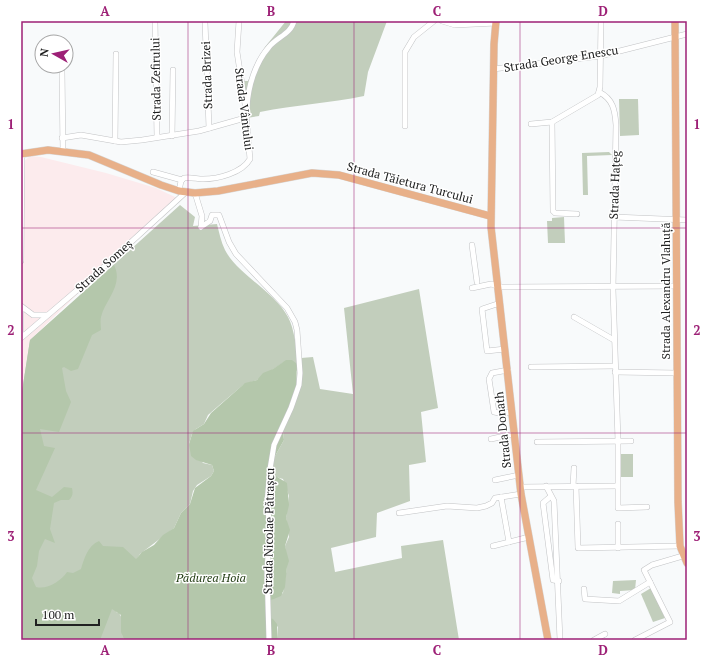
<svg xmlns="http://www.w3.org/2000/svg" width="708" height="661" font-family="'PT Serif',serif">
  <rect width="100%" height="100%" fill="#f8fafb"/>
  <path fill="#fcebed" d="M30,156L41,157L106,173L156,188L177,198L30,340L21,398V164Z"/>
  <g fill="#c2cebc">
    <path d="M286,21H387L368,72L364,96C330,103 295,105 260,112L259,116L247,118L244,81H248L265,47Z"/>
    <path d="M619,99H638L639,135L620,136Z"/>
    <path d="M609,152L612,155L587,156L588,195H583L582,153Z"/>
    <path d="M180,205L195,217L193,226L217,224C219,232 221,242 225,250C238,275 274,291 288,317C295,330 294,345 301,358L313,357L320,389L353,394L344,308L419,289L438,408L421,412L426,462L409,465L410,501L377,513L376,537L331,548L335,572L402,558L401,546L443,540L459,640H278V627L270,619L269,601L283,593L287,567L285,546L289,537L286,518L289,496L283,479L276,477L271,473L274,458L284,440L282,424L296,384L297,371L284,362L257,380L243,385L216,408L208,415L204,424L196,429L192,434L189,444L203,463L212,465L214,471L211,476L197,485L193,491L190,504L181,513L174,528L140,554L136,560L116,612L119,613C125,621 120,631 124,640H21V398L30,340Z"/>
    <path d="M564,217L565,243H548L547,221H552V218Z"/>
    <rect x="619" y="454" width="14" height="23"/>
    <path d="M636,580L635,590L620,591V594L612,593L613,581Z"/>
    <path d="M651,588L665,618L653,622L641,594Z"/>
  </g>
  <path fill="#b4c7ab" d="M114,265C124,285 105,300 101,317C100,321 101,326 101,330L92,335L78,369L71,371L64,367L62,368L66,391L71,402L59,432L40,429L44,446L55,448L36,490L52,497L64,487L72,488C73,493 73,496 69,500H61L54,503L50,529L55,543L45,539L39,551L37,566L32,578L36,587C47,590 61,581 67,572L73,573L81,569C84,559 88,545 99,541L103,546L123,547L136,559L142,552L154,545L163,535L174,528L181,513L190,504L195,488L211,476L214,471L212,465L196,460L191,456L189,444L193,431L204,424L211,413L245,383L257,380L263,373L273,369L286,360H292L297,364L296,387L282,424L284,440L274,458L271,473L287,483L289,505L286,518L290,530L285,546L289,561L287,567L285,587L281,596L269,601L270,618L273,619L277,624L278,640H124L121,632V615L112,609L100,640L21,639V398L30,340Z"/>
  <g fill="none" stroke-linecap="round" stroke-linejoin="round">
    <g stroke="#c2c3c5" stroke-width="6">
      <g id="minor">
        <path d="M155,21L157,137"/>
        <path d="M442,21L455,25L496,23"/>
        <path d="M205,22L209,128"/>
        <path d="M493,69L600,56L687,34"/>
        <path d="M62,71L63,151"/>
        <path d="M599,92C613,99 615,110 616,125L613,289L618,441V508L647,507"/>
        <path d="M247,107C248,87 255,63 269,47C277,37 291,34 294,21"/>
        <path d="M552,122L553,211L555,213L577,214"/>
        <path d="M531,124L552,122L598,95L600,87L601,21"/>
        <path d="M405,126V52L414,37L434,21"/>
        <path d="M172,136L173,70"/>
        <path d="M62,138L81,135L121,142L142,140L199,131L245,118"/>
        <path d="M115,141L116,54"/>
        <path d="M153,172L182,180"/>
        <path d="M179,191L181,181L184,178C191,177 197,179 203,179C218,179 242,173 250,159L245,104L237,52L239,21"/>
        <path d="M195,193L202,216L201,227"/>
        <path d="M614,217L687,220"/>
        <path d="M201,227L210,221L212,215H219L229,242L236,254L287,308L295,322L297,330L300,373L299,385L291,408L274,445L270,469L267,503L270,528L267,570L269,640"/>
        <path d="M472,245L477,282"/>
        <path d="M21,261L22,154"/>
        <path d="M472,288L491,284L501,287L677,286"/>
        <path d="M500,303L482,309L487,351L505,349"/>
        <path d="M21,306L33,315H47"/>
        <path d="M21,311V334"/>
        <path d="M574,317L614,340"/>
        <path d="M21,338L96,274L186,192"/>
        <path d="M531,367L615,366"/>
        <path d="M508,370L492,373L489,379L494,412L499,413L512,412"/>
        <path d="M615,372L677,373"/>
        <path d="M491,439L514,434"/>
        <path d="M537,442L631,441"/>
        <path d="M495,480L519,475"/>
        <path d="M546,486L554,501L560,640"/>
        <path d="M573,486L574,468"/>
        <path d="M576,486L578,548L680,546"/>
        <path d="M521,487L617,486"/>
        <path d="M501,497L509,542"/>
        <path d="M550,497L543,503L553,580L559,581"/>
        <path d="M399,513L447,506L477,508L486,506L492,503L495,498L521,494"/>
        <path d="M618,524V548"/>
        <path d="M493,546L529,537"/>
        <path d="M584,589L585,599L619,601L650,582"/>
        <path d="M594,640L605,634"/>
        <path d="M635,640L670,622L644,570L652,565L686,555"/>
      </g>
    </g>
    <g stroke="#d7d7d7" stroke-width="8">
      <g id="major">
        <path d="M496,21L494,44L491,227L521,494L548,640"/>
        <path d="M675,21L678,502L680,546L687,563"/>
        <path d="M21,154L48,150L89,155L161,185L179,191L195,193L218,191L312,173L339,175L490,216"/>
      </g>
    </g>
    <use href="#minor" stroke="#fff" stroke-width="5"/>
    <use href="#major" stroke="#e8b089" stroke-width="7"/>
  </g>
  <path fill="none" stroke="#9d2076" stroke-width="1" stroke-opacity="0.55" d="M188,21V640M354,21V640M520,21V640M21,228H687M21,433H687"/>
  <g text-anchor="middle" stroke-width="3" stroke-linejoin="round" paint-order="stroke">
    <g font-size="12" fill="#202121" stroke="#fff">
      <text transform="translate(561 59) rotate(-9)" y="4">Strada George Enescu</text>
      <text transform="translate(207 75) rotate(-92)" y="4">Strada Brizei</text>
      <text transform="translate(156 79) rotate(-91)" y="4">Strada Zefirului</text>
      <text transform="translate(244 109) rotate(83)" y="4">Strada Vântului</text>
      <text transform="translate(410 183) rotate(15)" y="4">Strada Tăietura Turcului</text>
      <text transform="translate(615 185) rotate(-88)" y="4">Strada Hațeg</text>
      <text transform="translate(104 266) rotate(-42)" y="4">Strada Someș</text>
      <text transform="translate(666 291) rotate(-90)" y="4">Strada Alexandru Vlahuță</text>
      <text transform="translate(503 430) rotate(-96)" y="4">Strada Donath</text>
      <text transform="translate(269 531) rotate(-89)" y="4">Strada Nicolae Pătrașcu</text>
    </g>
    <g font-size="12" font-style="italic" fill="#243e15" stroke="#fff">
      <text x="211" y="582">Pădurea Hoia</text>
    </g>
  </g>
  <rect width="708" height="661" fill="none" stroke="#ffffff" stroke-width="44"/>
  <g transform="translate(54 54) rotate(278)"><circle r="19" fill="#ffffff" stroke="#a6a6a6"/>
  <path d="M0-3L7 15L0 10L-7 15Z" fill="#9d2076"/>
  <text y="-6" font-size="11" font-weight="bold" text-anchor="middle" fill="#202121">N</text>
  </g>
  <path d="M36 619v6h63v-6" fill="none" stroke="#202121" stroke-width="2"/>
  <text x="42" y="619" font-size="12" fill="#202121" stroke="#ffffff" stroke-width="3" paint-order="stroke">100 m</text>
  <rect x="22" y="22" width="664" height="617" fill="none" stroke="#9d2076" stroke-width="1.5"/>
  <g font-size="13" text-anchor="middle" font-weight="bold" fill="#9d2076">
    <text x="105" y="16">A</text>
    <text x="271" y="16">B</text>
    <text x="437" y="16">C</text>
    <text x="603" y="16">D</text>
    <text x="11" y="129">1</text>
    <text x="697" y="129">1</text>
    <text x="11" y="335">2</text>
    <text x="697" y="335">2</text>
    <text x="11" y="541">3</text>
    <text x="697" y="541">3</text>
    <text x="105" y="655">A</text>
    <text x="271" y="655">B</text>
    <text x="437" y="655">C</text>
    <text x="603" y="655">D</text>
  </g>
</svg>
